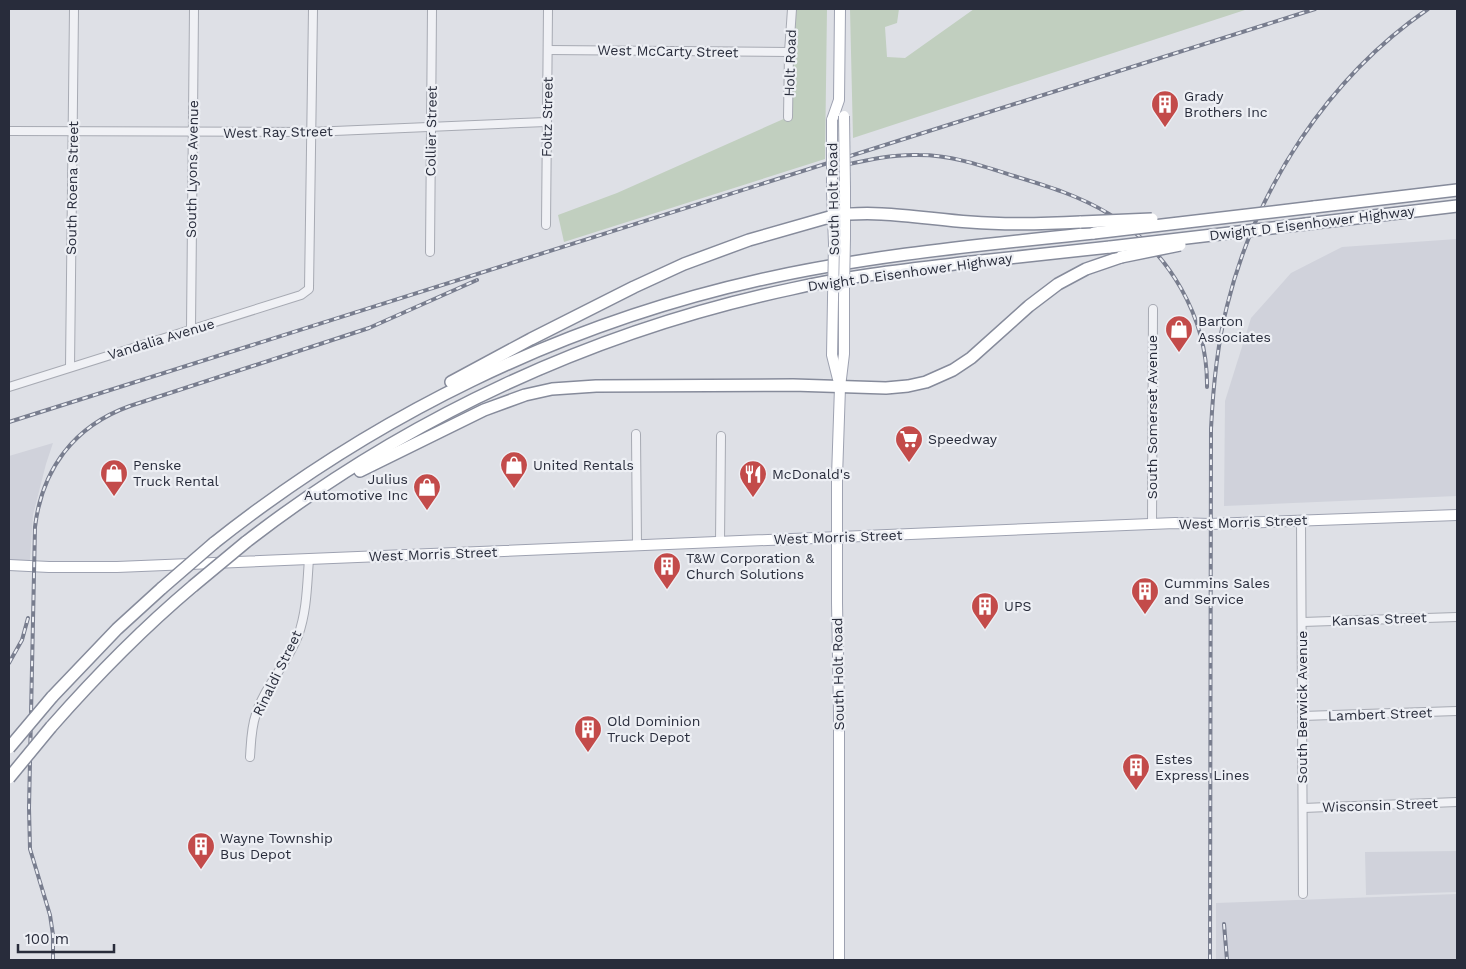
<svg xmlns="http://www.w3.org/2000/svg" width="1466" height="969" font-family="'Work Sans',sans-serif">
  <rect width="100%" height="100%" fill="#dee0e6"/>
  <g fill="#d0d2db">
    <path d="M1457,239V496L1224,506L1225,401L1251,318L1291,273L1342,247Z"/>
    <path d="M53,443L46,464L33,515L30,561L9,560V456Z"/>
    <path d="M1457,851V892L1366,895L1365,852Z"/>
    <path d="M1457,894V960H1216V903Z"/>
  </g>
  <g fill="#c1cfbf">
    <path d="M790,9H827L825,159L564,242L558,215L617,193L788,117Z"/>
    <path d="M850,9H899L897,23L885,27L887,57L905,58L974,9H1248L853,138Z"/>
  </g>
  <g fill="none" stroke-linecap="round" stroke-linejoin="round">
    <g stroke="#a7aab3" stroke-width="10">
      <g id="minor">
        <path d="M548,50L789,52"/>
        <path d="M788,117L789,52L792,9"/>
        <path d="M9,131L311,132L546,122"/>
        <path d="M546,225L548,9"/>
        <path d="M430,252L432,9"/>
        <path d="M191,329L194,9"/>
        <path d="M70,367L74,9"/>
        <path d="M9,387L301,295L309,289L313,9"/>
        <path d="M636,434L637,545"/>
        <path d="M1301,520L1303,894"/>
        <path d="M1152,524L1153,309"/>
        <path d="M720,542L721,436"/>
        <path d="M1302,622L1457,617"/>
        <path d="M1302,716L1457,711"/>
        <path d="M250,757C251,743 251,728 256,714C265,686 287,664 298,636C307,611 307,585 309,559"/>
        <path d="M1303,808L1457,802"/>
      </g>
    </g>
    <g stroke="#9ea2b1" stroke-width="12">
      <g id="major">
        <path d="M832,120L839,100L840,9"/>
        <path d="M832,192L834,244"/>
        <path d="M845,238V188"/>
        <path d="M833,299L832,355L838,379"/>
        <path d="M9,565L49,567H117L1175,523L1210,524L1457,515"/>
        <path d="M839,960V712L837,603V477L840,387L844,354V289"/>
      </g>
    </g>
    <g stroke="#868b9b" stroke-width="14">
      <g id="highway">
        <path d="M1314,207L1457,190"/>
        <path d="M1306,224L1457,206"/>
        <path d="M451,382L531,339L634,287L684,264L749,240L833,216C878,209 925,219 970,222C1007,225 1044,224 1081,222"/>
        <path d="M360,471L484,410L525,395L552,389L596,386L793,385L886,388L908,386L926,382L953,370L971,358L1029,306L1058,284L1086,269L1121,257"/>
        <path d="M246,542C406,418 593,331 791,289C847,276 905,270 962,263C1011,258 1061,252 1110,247"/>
        <path d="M214,543C374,416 559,325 759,280C869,255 982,245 1094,233"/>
        <path d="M52,697L117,629L162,588"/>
        <path d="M51,727C95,677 142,629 193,586"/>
      </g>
    </g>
    <use href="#minor" stroke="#f0f1f5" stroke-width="8"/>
    <use href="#major" stroke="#fff" stroke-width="10"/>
    <use href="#highway" stroke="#fff" stroke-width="11"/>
    <g stroke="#787d8e" stroke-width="4">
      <g id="rail">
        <path d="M836,167C863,161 891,154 919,155C952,155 983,166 1014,176C1047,186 1080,196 1109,214C1169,250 1208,318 1207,387"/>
        <path d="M9,422L1315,9"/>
        <path d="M9,663L22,640L28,618"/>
        <path d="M1224,924L1227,960"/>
        <path d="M53,960V935L50,915L30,849L29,808L35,527C42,469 74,426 130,406L369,328L477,280"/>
        <path d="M1210,960L1211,429C1213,388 1217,346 1227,306C1256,188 1328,78 1428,9"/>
      </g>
    </g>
    <use href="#rail" stroke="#edeff4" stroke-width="2" stroke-dasharray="5.5" stroke-linecap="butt"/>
    <g stroke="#9ea2b1" stroke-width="12" stroke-linecap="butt">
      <g id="major-bridge">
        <path d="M844,116L845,188"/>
        <path d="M832,120V192"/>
        <path d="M844,289L845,238"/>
        <path d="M833,299L834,244"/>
      </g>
    </g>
    <g stroke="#868b9b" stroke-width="14" stroke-linecap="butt">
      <g id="highway-bridge">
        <path d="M1081,222L1152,219"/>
        <path d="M1094,233L1314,207"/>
        <path d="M1110,247L1306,224"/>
        <path d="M1121,257L1180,245"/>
        <path d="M193,586L246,542"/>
        <path d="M162,588L214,543"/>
        <path d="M9,748L52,697"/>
        <path d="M9,778L51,727"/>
      </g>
    </g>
    <use href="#major-bridge" stroke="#fff" stroke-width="10"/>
    <use href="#highway-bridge" stroke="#fff" stroke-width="11"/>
  </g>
  <defs>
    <g id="building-pin" transform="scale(1.4375)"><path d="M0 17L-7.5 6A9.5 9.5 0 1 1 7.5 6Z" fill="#c34b4a" stroke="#edeff4"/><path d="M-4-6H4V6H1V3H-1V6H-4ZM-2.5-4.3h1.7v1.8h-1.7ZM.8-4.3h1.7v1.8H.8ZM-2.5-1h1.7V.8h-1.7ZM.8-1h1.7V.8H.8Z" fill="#fff"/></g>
    <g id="shop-pin" transform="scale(1.4375)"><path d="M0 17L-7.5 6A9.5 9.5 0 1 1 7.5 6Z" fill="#c34b4a" stroke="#edeff4"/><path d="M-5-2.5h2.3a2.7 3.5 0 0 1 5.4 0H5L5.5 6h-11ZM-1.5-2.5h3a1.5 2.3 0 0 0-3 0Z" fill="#fff"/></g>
    <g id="supermarket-pin" transform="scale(1.4375)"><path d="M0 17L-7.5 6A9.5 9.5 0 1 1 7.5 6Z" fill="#c34b4a" stroke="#edeff4"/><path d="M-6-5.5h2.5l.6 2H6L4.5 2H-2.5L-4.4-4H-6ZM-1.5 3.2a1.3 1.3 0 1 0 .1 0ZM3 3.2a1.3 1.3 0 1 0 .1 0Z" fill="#fff"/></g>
    <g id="restaurant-pin" transform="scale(1.4375)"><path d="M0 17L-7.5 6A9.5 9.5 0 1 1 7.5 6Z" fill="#c34b4a" stroke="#edeff4"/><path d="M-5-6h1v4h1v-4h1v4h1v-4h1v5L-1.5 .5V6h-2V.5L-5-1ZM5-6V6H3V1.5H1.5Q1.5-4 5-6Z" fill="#fff"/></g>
  </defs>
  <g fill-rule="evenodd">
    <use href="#building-pin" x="1165" y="104"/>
    <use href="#shop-pin" x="1179" y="329"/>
    <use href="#supermarket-pin" x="909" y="439"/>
    <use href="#shop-pin" x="514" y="465"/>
    <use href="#shop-pin" x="114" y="473"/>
    <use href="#restaurant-pin" x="753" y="474"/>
    <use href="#shop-pin" x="427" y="487"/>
    <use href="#building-pin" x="667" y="566"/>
    <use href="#building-pin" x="1145" y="591"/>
    <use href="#building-pin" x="985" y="606"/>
    <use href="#building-pin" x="588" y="729"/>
    <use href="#building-pin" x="1136" y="767"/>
    <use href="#building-pin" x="201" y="846"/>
  </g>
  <g text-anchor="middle" stroke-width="4.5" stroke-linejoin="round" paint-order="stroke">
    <g font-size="14" fill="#282c3b" stroke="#edeff4">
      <text transform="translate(668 51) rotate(1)" y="5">West McCarty Street</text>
      <text transform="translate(790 63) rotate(-88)" y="5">Holt Road</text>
      <text transform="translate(547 117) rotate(-89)" y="5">Foltz Street</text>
      <text transform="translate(431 131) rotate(-89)" y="5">Collier Street</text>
      <text transform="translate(278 132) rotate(-1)" y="5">West Ray Street</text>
      <text transform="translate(192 169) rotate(-89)" y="5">South Lyons Avenue</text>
      <text transform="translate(72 188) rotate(-89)" y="5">South Roena Street</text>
      <text transform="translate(833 199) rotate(-91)" y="5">South Holt Road</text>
      <text transform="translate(1312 223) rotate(-7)" y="5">Dwight D Eisenhower Highway</text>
      <text transform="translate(910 272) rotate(-8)" y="5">Dwight D Eisenhower Highway</text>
      <text transform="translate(161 339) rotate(-17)" y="5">Vandalia Avenue</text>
      <text transform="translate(1152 417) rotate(-90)" y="5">South Somerset Avenue</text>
      <text transform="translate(1243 522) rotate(-2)" y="5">West Morris Street</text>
      <text transform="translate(838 537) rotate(-2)" y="5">West Morris Street</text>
      <text transform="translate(433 554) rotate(-2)" y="5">West Morris Street</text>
      <text transform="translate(1379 619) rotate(-2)" y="5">Kansas Street</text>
      <text transform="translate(277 673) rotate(-64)" y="5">Rinaldi Street</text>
      <text transform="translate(838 674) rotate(-91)" y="5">South Holt Road</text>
      <text transform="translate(1302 707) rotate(-90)" y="5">South Berwick Avenue</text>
      <text transform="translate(1380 714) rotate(-2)" y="5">Lambert Street</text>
      <text transform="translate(1380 805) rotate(-2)" y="5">Wisconsin Street</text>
    </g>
    <g font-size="14" fill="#282c3b" stroke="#edeff4" text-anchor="start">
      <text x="1184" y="101">Grady<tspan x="1184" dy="16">Brothers Inc</tspan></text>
      <text x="1198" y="326">Barton<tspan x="1198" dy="16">Associates</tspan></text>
      <text x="928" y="444">Speedway</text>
      <text x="133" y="470">Penske<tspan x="133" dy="16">Truck Rental</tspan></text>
      <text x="533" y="470">United Rentals</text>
      <text x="772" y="479">McDonald's</text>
      <text x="408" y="484" text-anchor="end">Julius<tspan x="408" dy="16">Automotive Inc</tspan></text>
      <text x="686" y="563">T&amp;W Corporation &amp;<tspan x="686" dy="16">Church Solutions</tspan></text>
      <text x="1164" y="588">Cummins Sales<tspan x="1164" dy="16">and Service</tspan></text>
      <text x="1004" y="611">UPS</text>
      <text x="607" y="726">Old Dominion<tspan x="607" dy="16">Truck Depot</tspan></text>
      <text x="1155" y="764">Estes<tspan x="1155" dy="16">Express Lines</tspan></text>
      <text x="220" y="843">Wayne Township<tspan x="220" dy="16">Bus Depot</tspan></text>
    </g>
  </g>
  <rect width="1466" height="969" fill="none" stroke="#282c3b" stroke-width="20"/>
  <path d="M18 944v8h96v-8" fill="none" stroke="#282c3b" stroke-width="2.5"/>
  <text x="25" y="944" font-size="15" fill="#282c3b" stroke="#edeff4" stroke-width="4" paint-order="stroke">100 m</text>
</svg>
